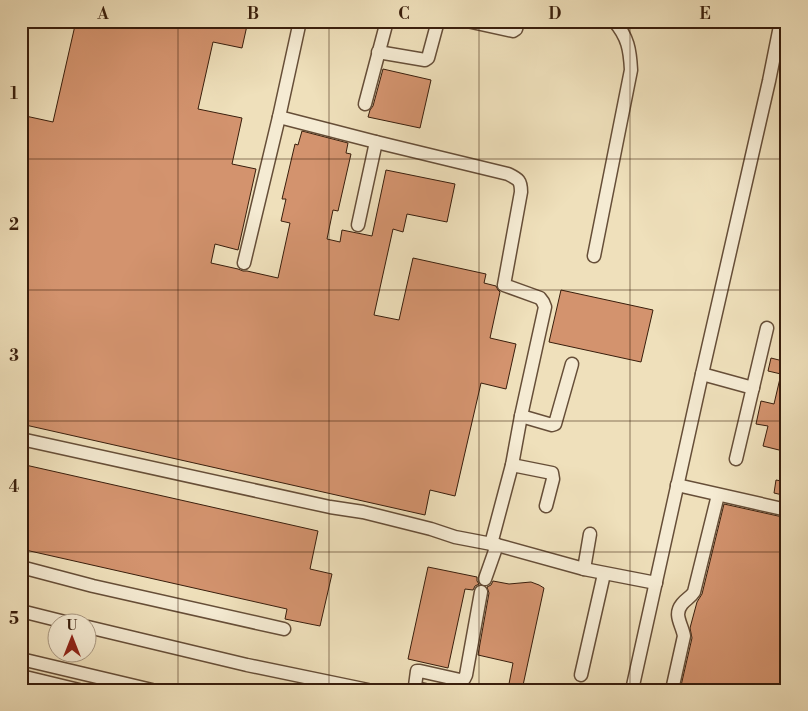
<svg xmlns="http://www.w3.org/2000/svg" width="808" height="711" font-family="'Libre Bodoni',serif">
  <rect width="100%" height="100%" fill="#efe0bb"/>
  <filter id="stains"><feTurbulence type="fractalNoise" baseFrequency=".004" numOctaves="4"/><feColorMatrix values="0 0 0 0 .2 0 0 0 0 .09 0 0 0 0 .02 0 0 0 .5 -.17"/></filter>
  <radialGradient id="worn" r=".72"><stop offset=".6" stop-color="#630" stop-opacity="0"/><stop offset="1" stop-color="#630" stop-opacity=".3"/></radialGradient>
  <g fill="#d3936e" stroke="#391e0c">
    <path d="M76,21H248L242,48L213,42L198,109L242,118L232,164L256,169L238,250L215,244L211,263L238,269L243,271H247L278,278L290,223L281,221L286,199H282L295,144L298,145L302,131L348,143L346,153L351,154L338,211L333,210L327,239L340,242L342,230L372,236L386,170L455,184L447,222L407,214L403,232L393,229L374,315L399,320L413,258L486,274L484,283L496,286L498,290L500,292L490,338L516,344L506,389L481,383L455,496L430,490L425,515L21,424V115L53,122Z"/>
    <path d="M383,69L431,80L420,128L368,117L370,110L373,106Z"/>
    <path d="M561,290L653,310L641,362L549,342Z"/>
    <path d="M771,358L783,361L784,358L787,359V452L763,446L768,426L756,424L761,401L774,404L781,374L768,371Z"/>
    <path d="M21,464L318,531L310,569L332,574L320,626L285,619L287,609L21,549L24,539L21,538Z"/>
    <path d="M776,480L787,482V496L774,493Z"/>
    <path d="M724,504L787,518V690H680L692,638L690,628L697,602L702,594Z"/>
    <path d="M428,567L477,577V581L479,584L475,586L473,590L465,589L448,668L408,659Z"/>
    <path d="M493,581L509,584L531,582L539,585L544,588L522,690L508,689L513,663L478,655L489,593L487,587L491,585Z"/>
  </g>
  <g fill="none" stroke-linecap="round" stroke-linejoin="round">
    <g stroke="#664e38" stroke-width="15">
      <g id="minor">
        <path d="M467,21L513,31L516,29L518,21"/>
        <path d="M378,52L425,60L428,58L438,21"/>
        <path d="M365,104L387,21"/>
        <path d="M279,117L376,142L508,174C518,179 521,180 521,192L504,285L540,298L543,302L545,307L521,416L512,465L491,544"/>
        <path d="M358,225L376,142"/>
        <path d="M594,256L631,70C630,50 628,37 614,21"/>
        <path d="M244,263L279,117L300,21"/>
        <path d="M702,374L753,388"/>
        <path d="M521,416L552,425L555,424L572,364"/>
        <path d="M21,439L330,507L363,512L431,529L455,537L497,545L584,569L656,583"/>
        <path d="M736,459L767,328"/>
        <path d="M512,465L552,473L553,479L546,506"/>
        <path d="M677,485L787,510"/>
        <path d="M21,567L93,586L284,629"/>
        <path d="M584,569L590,534"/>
        <path d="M485,579L497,545"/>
        <path d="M21,611L73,624"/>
        <path d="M88,627L247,665L368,690"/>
        <path d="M21,659L152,690"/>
        <path d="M581,675L604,574"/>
        <path d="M21,676L79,690"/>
        <path d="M425,690L416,688L415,686L417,671H420L460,680L464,679L466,675L481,592"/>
        <path d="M632,690L702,374L769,81L781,21"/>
        <path d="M672,690L684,636C682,624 673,615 682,604C686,599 691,597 694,592L718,495"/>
      </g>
    </g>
    <use href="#minor" stroke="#f5ebd3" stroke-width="12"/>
  </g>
  <path fill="none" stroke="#391e0c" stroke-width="1" stroke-opacity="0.55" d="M178,21V690M329,21V690M479,21V690M630,21V690M21,159H787M21,290H787M21,421H787M21,552H787"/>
  <rect width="808" height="711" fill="none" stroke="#efe0bb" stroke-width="55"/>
  <g transform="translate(72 638)"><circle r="24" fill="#f5ebd3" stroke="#aa9983"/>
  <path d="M0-4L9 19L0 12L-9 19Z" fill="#8f2418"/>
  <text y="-8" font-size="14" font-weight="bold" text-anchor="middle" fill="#391e0c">U</text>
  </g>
  <rect x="28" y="28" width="752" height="656" fill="none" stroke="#391e0c" stroke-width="2"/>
  <g font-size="16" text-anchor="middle" font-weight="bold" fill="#391e0c">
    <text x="103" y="19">A</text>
    <text x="253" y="19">B</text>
    <text x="404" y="19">C</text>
    <text x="555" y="19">D</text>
    <text x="705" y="19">E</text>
    <text x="14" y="99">1</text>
    <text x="14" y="230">2</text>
    <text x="14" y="361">3</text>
    <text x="14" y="492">4</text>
    <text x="14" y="624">5</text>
  </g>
  <rect width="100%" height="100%" filter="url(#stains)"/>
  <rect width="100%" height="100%" fill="url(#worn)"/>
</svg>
